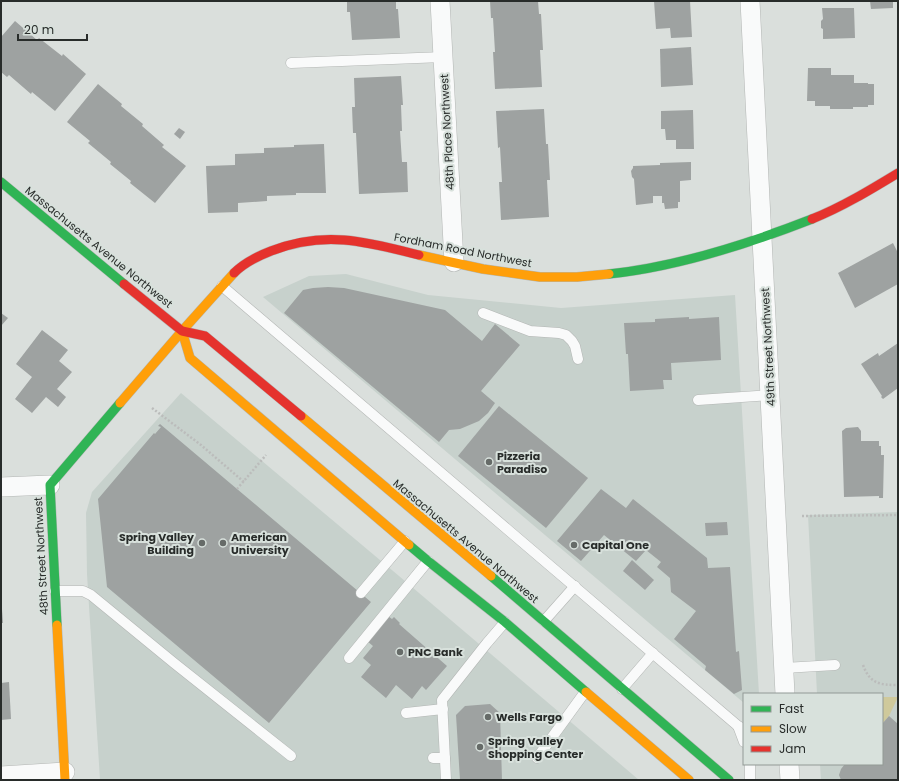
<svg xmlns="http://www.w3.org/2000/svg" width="899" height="781" font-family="Poppins,sans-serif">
  <rect width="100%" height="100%" fill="#dadfdc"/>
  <g fill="#c7d1cc">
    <path d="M346,274L428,295L561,308L735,295L759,694H744V703L263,297L309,276Z"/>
    <path d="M181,393L399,576L639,780H100L87,574L86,513L92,492Z"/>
    <path d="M898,512V780H821L820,764H882V694H817L808,515Z"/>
  </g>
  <path fill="#cfc99b" d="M882,697H898L889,716L882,724Z"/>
  <g fill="#9ea2a1">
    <path d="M347,1H396V9H398L400,38L352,40L350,12H347Z"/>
    <path d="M490,1H538L539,14H541L543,50H540L542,87L495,89L493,52H495L493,18H491Z"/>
    <path d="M654,1H690L692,37L671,38L670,28L656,29Z"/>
    <path d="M870,1H893V8L871,9Z"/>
    <path d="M822,8H854L855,38L823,39V29L821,28V21L823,19Z"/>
    <path d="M15,21L37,40L39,38L62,56L63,54L86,74L55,111L32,92L31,94L9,75L7,77L1,72V37Z"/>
    <path d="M691,47L693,85L661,87L660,49Z"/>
    <path d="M808,68H831V75H854V83H868V84H874V105H868V107H853V109H830V106H815V101H807Z"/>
    <path d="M401,76L403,105H401L402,131H400L402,162H407L408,192L359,194L356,133H353L352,107H355L354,78Z"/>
    <path d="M98,84L122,104L121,106L143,124L142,126L164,145L162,147L186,166L155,203L130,183L131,181L110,164L111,162L88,143L90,141L67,122Z"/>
    <path d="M544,109L546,144H548L550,180H547L549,217L501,220L499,182H502L500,147L498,148L496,111Z"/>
    <path d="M693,110L694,149H676V140H666L665,129H661V111Z"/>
    <path d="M179,128L185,132L180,139L174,134Z"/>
    <path d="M324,144L326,193H296V195L267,196V201L238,203V212L208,213L206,166L235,165V154L264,153V148L294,147V145Z"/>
    <path d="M691,162V180L680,181V202H678V208L665,209L664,203H662V196H653V203L636,205L634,179L632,177L631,171L633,168V166L660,165V163Z"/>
    <path d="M893,243L898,253V284L855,308L838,273Z"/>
    <path d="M328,287L344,288L445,310L482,341L495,324L520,345L481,391L495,403L488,413L479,421L460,429L449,430L439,442L284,313L303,290L313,288Z"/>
    <path d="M1,313L8,318L1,326Z"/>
    <path d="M689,317V319L719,317L721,360L671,363L672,380H663L664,389L630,391L628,354H626L624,323L655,322V319Z"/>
    <path d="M42,330L68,350L59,361L72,372L57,389L66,397L58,407L46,397L32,413L15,399L32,377L16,364Z"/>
    <path d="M898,343V388L883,399L881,397L882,396L861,364L878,353L879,356Z"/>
    <path d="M499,406L588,478L546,528L458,456Z"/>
    <path d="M160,424L371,602L269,723L107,587L98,499L154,433L155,434L161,427L158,426Z"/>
    <path d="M858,427L861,431V441H879V446H881V455H884L883,498H879V496L844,497L842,431L846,428Z"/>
    <path d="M601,489L626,508L633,499L707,558L708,568L730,567L736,652L739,651L742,690L734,694L705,670L706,666L674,639L696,611L671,592L670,578L657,567L661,562L646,550L636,561L604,535L581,561L557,541Z"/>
    <path d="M727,522L728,535L706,536L705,523Z"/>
    <path d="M632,560L654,580L645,590L623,571Z"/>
    <path d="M1,609H2L3,623H1Z"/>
    <path d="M388,616L392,619L394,617L400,623L399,624L447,666L426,690L422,686L412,699L396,685L386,698L361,677L371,665L363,658L373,646L367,641Z"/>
    <path d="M9,682L11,719L1,720V683Z"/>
    <path d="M490,704L500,713L502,780H460L456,715L465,706Z"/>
    <path d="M889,716L898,724V780H841L839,775L841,769L845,764L848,765V764H882V724Z"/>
  </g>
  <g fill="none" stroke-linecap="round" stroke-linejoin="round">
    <g stroke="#b3b6b4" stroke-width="11">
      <g id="lane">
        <path d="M291,63L443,57"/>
        <path d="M222,286L738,726L744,729"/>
        <path d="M483,313L530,331L559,333L566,335L572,341L575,346L578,359"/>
        <path d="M698,400L770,395"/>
        <path d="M55,591H83L91,595L174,663L291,756"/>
        <path d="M361,593L405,541"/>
        <path d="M544,621L575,586"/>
        <path d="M349,658L428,561"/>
        <path d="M784,668L835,665"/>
        <path d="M622,689L653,653"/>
        <path d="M406,713L443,709"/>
        <path d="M738,726L744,742"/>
        <path d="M433,758H445"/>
        <path d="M537,758L585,692"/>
        <path d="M446,780L442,700L487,643L505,622"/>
        <path d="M750,780V764"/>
      </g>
    </g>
    <g stroke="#b3b6b4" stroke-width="20">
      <g id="street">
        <path d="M440,1L454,262"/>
        <path d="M750,1L785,694"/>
        <path d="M1,487L50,485"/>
        <path d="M789,764L790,780"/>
        <path d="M1,776L65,772"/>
      </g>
    </g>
    <g stroke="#b3b6b4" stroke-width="10">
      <g id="fast">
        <path d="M1,182L124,284"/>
        <path d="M609,274C677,267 748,244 812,219"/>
        <path d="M409,545L428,561L505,622L586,692"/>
        <path d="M491,576L729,780"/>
        <path d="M57,625L50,485L120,403"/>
      </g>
    </g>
    <g stroke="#b3b6b4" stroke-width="10">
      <g id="slow">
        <path d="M419,255L483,269L540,277H577L609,274"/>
        <path d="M182,331L190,358L409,545"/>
        <path d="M120,403L182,331L234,273"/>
        <path d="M301,416L491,576"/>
        <path d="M57,625L65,780"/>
        <path d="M586,692L689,780"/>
      </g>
    </g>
    <g stroke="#b3b6b4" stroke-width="10">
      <g id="jam">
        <path d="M812,219C842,207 870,190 898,173"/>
        <path d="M234,273C244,263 258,256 271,251C294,242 319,238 344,240C369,242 395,249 419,255"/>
        <path d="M124,284L182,331L205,336L301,416"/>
      </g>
    </g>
    <g stroke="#bbbcbb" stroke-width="2.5" stroke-dasharray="2 2" stroke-linecap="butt">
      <path d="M152,408L201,445L244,482"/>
      <path d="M237,489L266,455"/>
      <path d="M802,516L898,515"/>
      <path d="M863,665C870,684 880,685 898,685"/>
    </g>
    <use href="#lane" stroke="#f9fafa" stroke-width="10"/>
    <use href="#street" stroke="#f9fafa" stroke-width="19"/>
    <use href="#fast" stroke="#30b455" stroke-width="9"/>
    <use href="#slow" stroke="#ff9f0a" stroke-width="9"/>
    <use href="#jam" stroke="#e5322d" stroke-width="9"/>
  </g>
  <g fill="#666b68" stroke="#d8e1dc" stroke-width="1.5">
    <circle cx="489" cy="462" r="4"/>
    <circle cx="202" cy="543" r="4"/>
    <circle cx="223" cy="543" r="4"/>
    <circle cx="574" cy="545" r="4"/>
    <circle cx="400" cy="652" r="4"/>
    <circle cx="488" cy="717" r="4"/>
    <circle cx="480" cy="747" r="4"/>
  </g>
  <g text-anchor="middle" stroke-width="4" stroke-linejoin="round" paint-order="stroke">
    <g font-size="11" fill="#282c2a" stroke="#d8e1dc">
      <text transform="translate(447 132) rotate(-93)" y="4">48th Place Northwest</text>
      <text transform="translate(99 247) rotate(39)" y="4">Massachusetts Avenue Northwest</text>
      <text transform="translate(463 250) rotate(11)" y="4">Fordham Road Northwest</text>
      <text transform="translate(768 347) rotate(-93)" y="4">49th Street Northwest</text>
      <text transform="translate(466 541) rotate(40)" y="4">Massachusetts Avenue Northwest</text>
      <text transform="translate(41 556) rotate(-93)" y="4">48th Street Northwest</text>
    </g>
    <g font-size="11" font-weight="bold" fill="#282c2a" stroke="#d8e1dc" text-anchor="start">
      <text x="497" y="460">Pizzeria<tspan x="497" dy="13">Paradiso</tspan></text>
      <text x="194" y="541" text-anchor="end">Spring Valley<tspan x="194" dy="13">Building</tspan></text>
      <text x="231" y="541">American<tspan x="231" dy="13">University</tspan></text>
      <text x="582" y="549">Capital One</text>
      <text x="408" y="656">PNC Bank</text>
      <text x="496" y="721">Wells Fargo</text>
      <text x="488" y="745">Spring Valley<tspan x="488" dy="13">Shopping Center</tspan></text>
    </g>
  </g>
  <rect width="899" height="781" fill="none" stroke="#282c2a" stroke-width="4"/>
  <rect x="743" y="693" width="140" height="72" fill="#d8e1dc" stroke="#929995"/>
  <rect x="751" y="706" width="20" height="6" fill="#30b455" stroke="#929995"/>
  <text x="779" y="713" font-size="12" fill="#282c2a">Fast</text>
  <rect x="751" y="726" width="20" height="6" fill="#ff9f0a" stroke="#929995"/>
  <text x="779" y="733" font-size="12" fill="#282c2a">Slow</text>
  <rect x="751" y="746" width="20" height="6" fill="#e5322d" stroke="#929995"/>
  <text x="779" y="753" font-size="12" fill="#282c2a">Jam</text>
  <path d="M18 34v6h69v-6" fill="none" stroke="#282c2a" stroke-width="2"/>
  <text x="24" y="34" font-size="12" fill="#282c2a" stroke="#d8e1dc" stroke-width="3" paint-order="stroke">20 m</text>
</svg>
